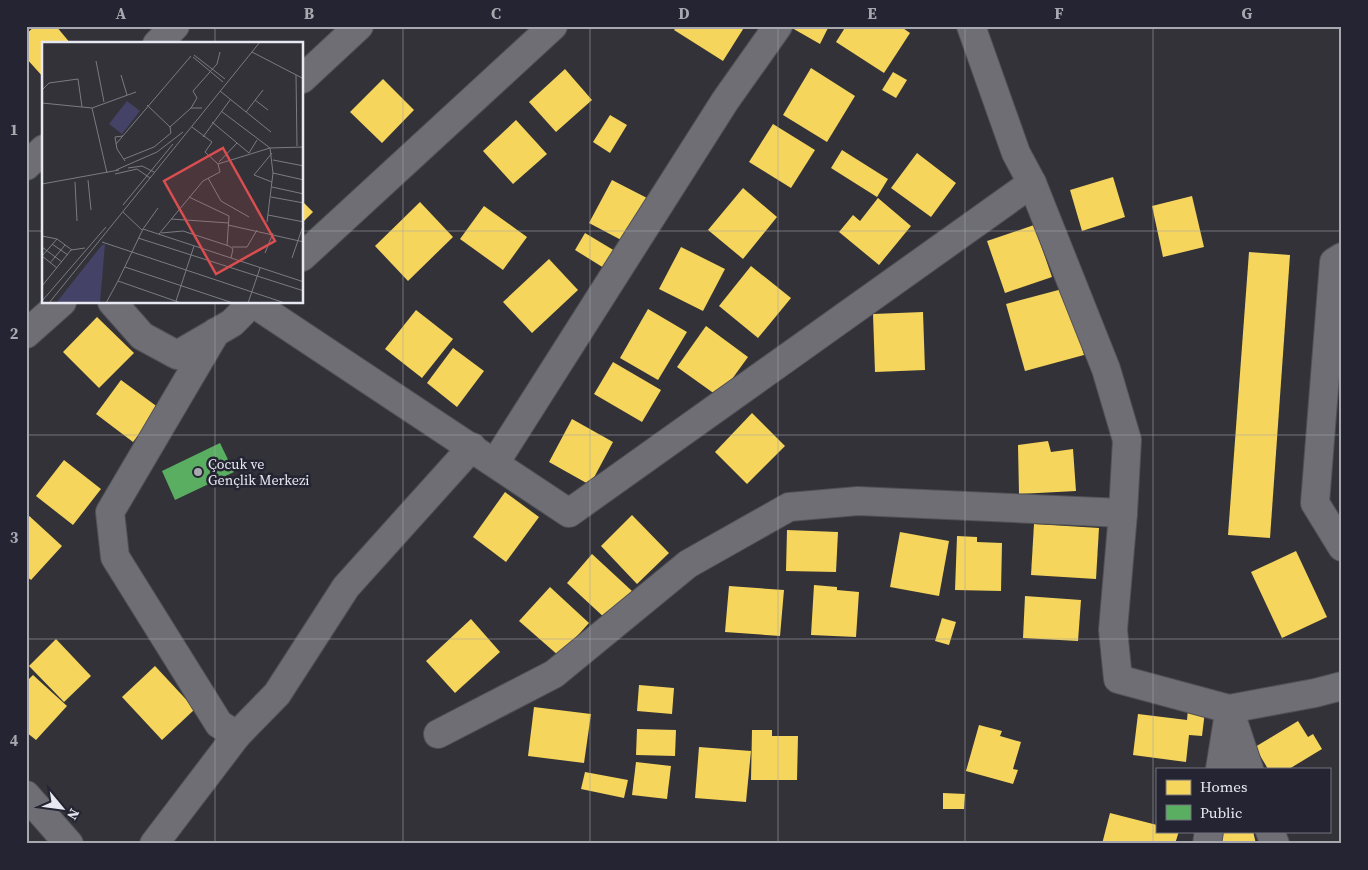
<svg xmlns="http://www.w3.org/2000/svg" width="1368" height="870" font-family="'Source Serif 4',serif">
  <rect width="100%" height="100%" fill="#323238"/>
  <g fill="#f6d55c">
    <path d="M35,26H56L71,44H44V78L26,58V34Z"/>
    <path d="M677,26H745L723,61L674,30Z"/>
    <path d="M793,26H829L820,44L792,28Z"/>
    <path d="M846,26H900L910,33L884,73L836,42Z"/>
    <path d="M811,68L855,96L827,142L783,115Z"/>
    <path d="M565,69L592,100L556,132L529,102Z"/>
    <path d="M893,72L907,80L896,98L882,90Z"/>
    <path d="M383,79L414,110L382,143L350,112Z"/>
    <path d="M610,115L627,125L610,153L593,142Z"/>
    <path d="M516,120L547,154L513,184L483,151Z"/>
    <path d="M773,124L815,150L791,188L749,162Z"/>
    <path d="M842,150L888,179L877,197L831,168Z"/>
    <path d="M917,153L956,183L931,217L891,188Z"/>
    <path d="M1113,177L1125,217L1082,231L1070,190Z"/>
    <path d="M612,180L647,198L625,242L589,223Z"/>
    <path d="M743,188L777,217L743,259L708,230Z"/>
    <path d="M1192,196L1204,247L1163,257L1152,206Z"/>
    <path d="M878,198L911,226L879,265L839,232L853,215L860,221Z"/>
    <path d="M302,201L313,212L302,223Z"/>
    <path d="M420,202L453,237L408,281L375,246Z"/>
    <path d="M484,206L527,237L503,270L460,239Z"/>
    <path d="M1034,225L1052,277L1005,293L987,241Z"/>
    <path d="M585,233L615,251L604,268L575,250Z"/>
    <path d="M681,247L725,269L703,311L659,289Z"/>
    <path d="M1249,252L1290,255L1270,538L1228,535Z"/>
    <path d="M549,259L578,290L532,333L503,302Z"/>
    <path d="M751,266L791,298L758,338L719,306Z"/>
    <path d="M1066,288L1084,355L1025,371L1006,304Z"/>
    <path d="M648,309L687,332L658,380L620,358Z"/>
    <path d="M416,310L453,339L422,378L385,349Z"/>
    <path d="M923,312L925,370L875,372L873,314Z"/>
    <path d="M97,317L134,353L99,388L63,352Z"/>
    <path d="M706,326L748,357L719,397L677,367Z"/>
    <path d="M453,348L484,371L457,407L427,383Z"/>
    <path d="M613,362L661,390L642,422L594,394Z"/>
    <path d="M121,380L159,408L133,442L96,414Z"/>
    <path d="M752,413L785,446L747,484L715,452Z"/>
    <path d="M572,419L613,442L590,485L549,462Z"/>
    <path d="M1048,441L1051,452L1073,449L1076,491L1019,494L1018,445Z"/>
    <path d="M64,460L101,489L73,525L36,496Z"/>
    <path d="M505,492L539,517L506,562L473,537Z"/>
    <path d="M26,513L62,546L31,580L26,576Z"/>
    <path d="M632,515L669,553L637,584L601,546Z"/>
    <path d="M1034,524L1099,528L1096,579L1031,575Z"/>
    <path d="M787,530L838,532L836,572L786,571Z"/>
    <path d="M900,532L949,541L939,596L890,587Z"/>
    <path d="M957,536L977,537V542L1002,543L1001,591L955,590Z"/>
    <path d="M1296,551L1327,617L1282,638L1251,572Z"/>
    <path d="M592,554L632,591L606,619L567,583Z"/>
    <path d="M814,585L837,587V590L859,592L856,637L811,635Z"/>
    <path d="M729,586L784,590L780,636L725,632Z"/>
    <path d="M550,587L589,623L559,656L519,621Z"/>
    <path d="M1025,596L1081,600L1078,641L1023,638Z"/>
    <path d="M942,618L956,622L949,645L935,641Z"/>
    <path d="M471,619L500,652L455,693L426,661Z"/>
    <path d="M56,639L91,676L64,702L29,666Z"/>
    <path d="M155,666L195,709L162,740L122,697Z"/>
    <path d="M33,675L67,706L36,740L26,732V682Z"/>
    <path d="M639,685L674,688L672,714L637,711Z"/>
    <path d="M534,707L591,714L584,763L528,756Z"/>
    <path d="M1188,709L1205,711L1202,736L1189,735L1186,762L1133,755L1138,714L1187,720Z"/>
    <path d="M1298,721L1308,737L1313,734L1322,749L1289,769H1268L1255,747Z"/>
    <path d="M979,725L1002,731L1000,736L1021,742L1013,769L1018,770L1013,784L966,771Z"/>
    <path d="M637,729L676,730L675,756L636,755Z"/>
    <path d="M752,730H772V736H798L797,780H751Z"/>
    <path d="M699,747L751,751L746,802L695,798Z"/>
    <path d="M636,762L671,766L667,799L632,795Z"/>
    <path d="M585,772L628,780L624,798L581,789Z"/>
    <path d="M943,793L965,794L964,809H943Z"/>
    <path d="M1110,813L1157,825V831H1179L1175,844L1169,842L1168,844H1102Z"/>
    <path d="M1225,831H1253L1256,844H1211L1209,837L1225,833Z"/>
  </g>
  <path fill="#5aae61" d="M220,443L234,472L175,500L162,471Z"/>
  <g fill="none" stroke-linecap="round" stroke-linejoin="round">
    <g stroke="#505056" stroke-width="30">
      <g id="minor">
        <path d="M971,26L1016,153L1032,183L1106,369L1127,440L1123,513L1113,630L1118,679L1229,709L1315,693L1342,686"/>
        <path d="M157,44L175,26"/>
        <path d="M302,79L359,26"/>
        <path d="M26,166L44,149"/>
        <path d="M302,257L553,26"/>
        <path d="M1342,257L1334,262L1315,503L1342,547"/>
        <path d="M112,302L142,336L177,355L232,323L253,302"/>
        <path d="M253,303L569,513L1032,183"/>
        <path d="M216,332L110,512L115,557L219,724L237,735"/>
        <path d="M26,334L62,302"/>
        <path d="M495,463L725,101L778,26"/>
        <path d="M1229,709L1249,769"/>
        <path d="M438,734L554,674L688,564L789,507L858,501L1123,513"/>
        <path d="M1220,769L1229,713"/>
        <path d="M26,795L69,844"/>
        <path d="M1270,831L1275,844"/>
        <path d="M154,844L237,735L277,694L346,587L472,447"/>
        <path d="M1207,844L1209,831"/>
      </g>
    </g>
    <use href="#minor" stroke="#6e6e74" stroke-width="28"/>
  </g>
  <path fill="none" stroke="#a8a8b1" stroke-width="1" stroke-opacity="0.55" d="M215,26V44M403,26V844M590,26V844M778,26V844M965,26V844M1153,26V844M26,231H44M302,231H1342M215,302V844M26,435H1342M26,639H1342"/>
  <circle fill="#a8a8b1" stroke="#242432" stroke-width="2" cx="198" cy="472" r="5"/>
  <g text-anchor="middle" stroke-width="5" stroke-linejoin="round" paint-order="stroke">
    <g font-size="14" fill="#e8e8f2" stroke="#242432" text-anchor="start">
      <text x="208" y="469">Çocuk ve<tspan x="208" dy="16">Gençlik Merkezi</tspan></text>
    </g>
  </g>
  <g transform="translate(42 42)">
    <rect width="261" height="261" fill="#323238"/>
    <path d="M85,59L98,69L80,92L67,82ZM63,202L58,261H14L60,203Z" fill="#444266"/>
    <path fill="none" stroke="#7b7b82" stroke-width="1" d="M210,10L262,37M152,13L183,37M151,15L181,40M54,19L62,60M79,33L85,53M254,33L255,104M0,48L7,41L36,37L40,65M178,49L229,90M213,58L226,68M0,61L50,66M149,66L155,56L151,49L175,22L178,10M179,69L228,106L262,105M204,70L221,48M170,80L207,111L215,98M128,85L149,66H160M81,94L73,95L75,107L83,119M161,95L188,58M74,102L149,14M82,117L112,105L129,91L128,85L105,63M231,118L262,124M177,120L195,101M176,122L228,106L231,131L225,180M86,126L100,124L112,130M74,128L115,110L141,90M65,131L50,66L94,50M231,131L262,138M73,132L95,127L108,136M166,136L179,159L207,175M46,138L49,168M33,140L35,179M230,140L212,133L230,111M0,142L77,128M230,145L262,152M147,155L187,174L185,204M229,155L262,161M81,163L131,102M81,170L100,188M226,173L262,180M129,177L187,181M186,183L262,200M101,187L116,166M119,191L141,189L187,204L191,207L189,216M117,192L161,139L178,130L176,122L163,110L170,100L150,85M0,194L15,197L30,208M96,196L262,249M60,200L243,261M10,202L26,213M0,205L20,220M190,205H205L215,188M223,211L231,191M0,214L15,197M0,214L15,226M250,216L262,181M8,221L23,203M83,225L191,261M0,244L29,208L43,206M0,259L64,185M134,259L152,204M7,261L218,0M64,261L76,239M139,261L76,239L101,187L262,240M206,261L218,226"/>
    <path fill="#da4e50" fill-opacity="0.15" stroke="#da4e50" stroke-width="2.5" d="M181,106L233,199L174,232L122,139Z"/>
    <rect width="261" height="261" fill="none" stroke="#e8e8f2" stroke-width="2.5"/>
  </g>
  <rect width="1368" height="870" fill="none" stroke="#242432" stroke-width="55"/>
  <rect x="1156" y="768" width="175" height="65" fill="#242432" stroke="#72727f"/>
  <rect x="1166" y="780" width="25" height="15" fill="#f6d55c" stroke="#72727f"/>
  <text x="1200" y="792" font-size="15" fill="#e8e8f2">Homes</text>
  <rect x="1166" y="805" width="25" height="15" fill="#5aae61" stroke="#72727f"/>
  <text x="1200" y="818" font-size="15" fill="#e8e8f2">Public</text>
  <g transform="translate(62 808) rotate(119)" stroke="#242432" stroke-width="4" paint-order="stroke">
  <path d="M0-4L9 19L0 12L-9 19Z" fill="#e8e8f2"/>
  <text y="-8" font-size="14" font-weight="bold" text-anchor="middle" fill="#e8e8f2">N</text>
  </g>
  <rect x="28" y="28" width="1312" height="814" fill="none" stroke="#a8a8b1" stroke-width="2"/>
  <g font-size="16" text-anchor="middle" font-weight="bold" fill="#a8a8b1">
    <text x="121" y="19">A</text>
    <text x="309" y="19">B</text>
    <text x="496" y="19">C</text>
    <text x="684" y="19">D</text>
    <text x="872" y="19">E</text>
    <text x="1059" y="19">F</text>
    <text x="1247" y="19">G</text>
    <text x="14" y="135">1</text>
    <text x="14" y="339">2</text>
    <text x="14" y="543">3</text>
    <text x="14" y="746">4</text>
  </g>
</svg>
